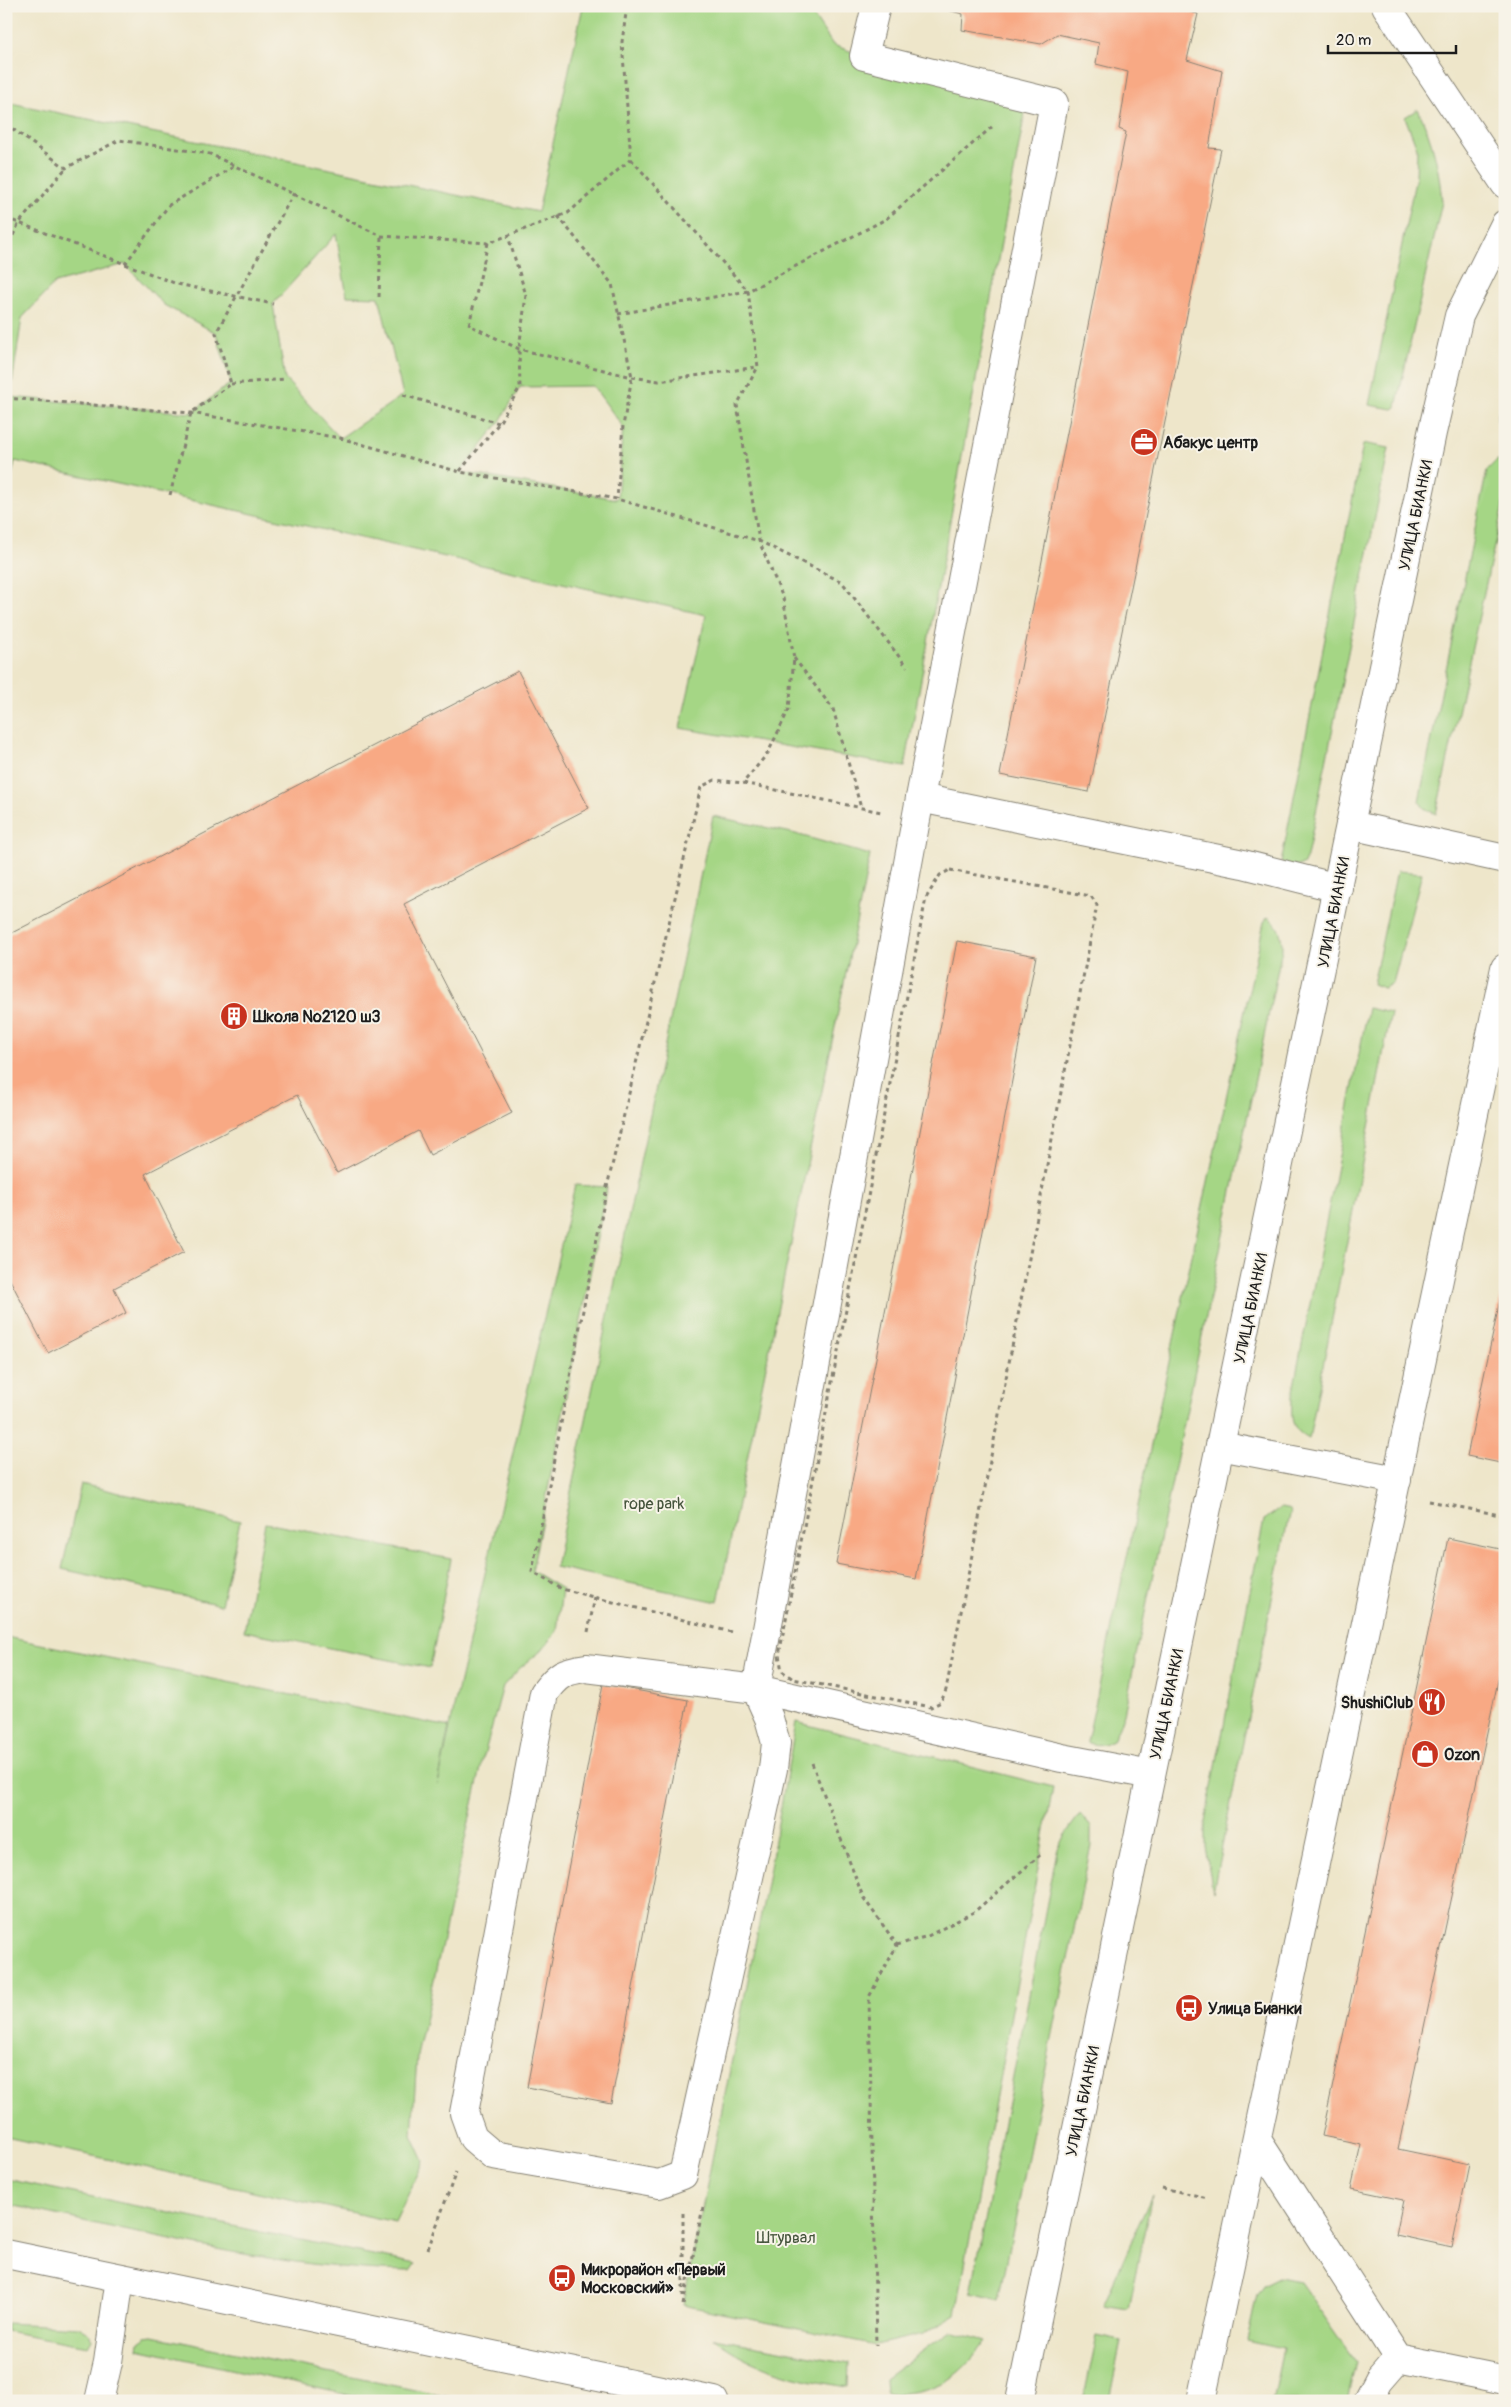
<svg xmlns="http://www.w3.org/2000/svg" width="1511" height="2407" font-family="Pangolin,sans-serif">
  <rect width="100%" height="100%" fill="#f7f3e8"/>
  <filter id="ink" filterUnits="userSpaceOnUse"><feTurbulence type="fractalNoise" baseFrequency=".02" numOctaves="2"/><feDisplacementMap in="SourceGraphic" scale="10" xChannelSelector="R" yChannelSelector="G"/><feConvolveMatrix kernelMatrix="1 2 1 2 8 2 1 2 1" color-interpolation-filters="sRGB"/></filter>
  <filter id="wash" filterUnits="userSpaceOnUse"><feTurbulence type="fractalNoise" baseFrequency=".0096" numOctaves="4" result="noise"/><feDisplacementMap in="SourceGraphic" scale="20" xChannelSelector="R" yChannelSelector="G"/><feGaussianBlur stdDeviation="1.12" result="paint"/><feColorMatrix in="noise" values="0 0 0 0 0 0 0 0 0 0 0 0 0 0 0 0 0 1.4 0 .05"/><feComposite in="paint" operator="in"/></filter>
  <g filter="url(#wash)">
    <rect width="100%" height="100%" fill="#eee6ca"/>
    <g fill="#a5d685" stroke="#607950" fill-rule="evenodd">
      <path d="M6,6H13L6,40Z"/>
      <path d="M583,6H807L833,45L864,56L1028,96L905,767L680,728L706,615L15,461L6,501V102L538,212ZM336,234L347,296L379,297L403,395L340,438L285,379L273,304ZM125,264L164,305L216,333L231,383L191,413L10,397L22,318L55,283ZM593,386L623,427L617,499L460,472L499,423L520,387Z"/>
      <path d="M1418,109C1433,141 1439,167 1442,202L1396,407L1393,409L1369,405L1416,176L1417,148L1405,117Z"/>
      <path d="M1505,388V421L1497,420Z"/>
      <path d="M1367,444L1389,448L1307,857L1303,865L1296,866L1281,863L1363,445Z"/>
      <path d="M1505,457V496L1436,814L1424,808L1419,801L1487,470L1496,461Z"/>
      <path d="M713,816L792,833L870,855L718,1602L555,1567Z"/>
      <path d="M1397,871L1422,873L1393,983L1384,988L1373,984Z"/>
      <path d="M1268,917C1280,926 1282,936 1282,949L1124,1714L1113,1741C1104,1744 1096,1747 1087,1742L1264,922Z"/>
      <path d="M1368,1008L1391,1013L1309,1439C1288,1427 1292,1417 1292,1396Z"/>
      <path d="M575,1185L607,1187L532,1571L562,1589L557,1631L541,1651L520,1668L503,1686L482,1763L417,2056L412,2135L424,2161L395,2222L6,2137V1637L449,1727L438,1784L455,1703Z"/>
      <path d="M81,1484L240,1521L221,1605L62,1569Z"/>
      <path d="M1281,1508L1290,1510L1213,1891L1205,1847V1822L1264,1520Z"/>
      <path d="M265,1523L451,1559L430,1668L244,1631Z"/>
      <path d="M796,1722L1053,1787L956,2314L923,2334L876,2345L683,2305L768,1879Z"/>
      <path d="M1080,1814L1091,1827V1845L999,2300L971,2293L1057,1851L1064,1836Z"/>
      <path d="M6,2179L397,2260L415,2264L410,2271C274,2269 139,2232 6,2204Z"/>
      <path d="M1152,2195L1128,2309L1103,2305Z"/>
      <path d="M1279,2278L1300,2282L1356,2362L1347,2401H1272L1283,2349L1247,2341L1257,2295L1263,2286Z"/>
      <path d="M6,2323L79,2327L88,2332L92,2339L88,2346L6,2331Z"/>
      <path d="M950,2331L986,2341C957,2381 936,2393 886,2394L885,2379Z"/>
      <path d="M153,2336L468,2401H376L138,2349L139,2342L146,2337Z"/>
      <path d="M1097,2336L1121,2341L1109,2401H1083Z"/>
      <path d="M713,2338L849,2363L848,2387C796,2379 756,2370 713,2338Z"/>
    </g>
    <g id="blocks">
      <g fill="#f8a984">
        <path d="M931,6H1167L1198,14L1187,60L1222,71L1209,148L1221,149L1089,792L1000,775L1126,132L1119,129L1128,72L1096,64L1099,43L1057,34L1041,44L962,30L963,14Z"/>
        <path d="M518,671L589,808L404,904L512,1113L430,1155L418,1131L337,1173L297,1095L145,1174L184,1252L114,1288L126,1313L48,1353L6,1272V936Z"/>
        <path d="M957,941L1036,956L916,1579L836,1564Z"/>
        <path d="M1504,1281L1505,1282V1464L1467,1456Z"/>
        <path d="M1448,1538L1505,1550V1648L1398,2149L1469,2164L1452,2247L1396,2235L1403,2200L1351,2189L1361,2144L1322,2136Z"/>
        <path d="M603,1684L688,1700L611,2103L527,2087Z"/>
      </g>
    </g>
  </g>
  <g filter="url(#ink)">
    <use href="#blocks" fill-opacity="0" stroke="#858173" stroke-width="1"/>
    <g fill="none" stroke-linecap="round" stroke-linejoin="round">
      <g stroke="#858173" stroke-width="30">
        <g id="minor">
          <path d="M876,6L864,56L1054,103L920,798L756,1689L769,1718L776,1743L773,1769L683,2175L659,2184L493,2155L473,2138L464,2113L544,1693C558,1674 564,1671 586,1668L756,1689L1062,1758L1151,1775"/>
          <path d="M1386,6L1505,184"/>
          <path d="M920,798L1243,864L1338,888"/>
          <path d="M1350,825L1505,859"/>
          <path d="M1220,1446L1397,1480"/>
          <path d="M1257,2140L1398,2358L1505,2380"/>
          <path d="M6,2254L714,2401"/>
          <path d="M99,2401L108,2362L120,2278"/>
          <path d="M1020,2401L1432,433L1459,316L1505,224"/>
          <path d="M1201,2401L1505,968"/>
          <path d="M1368,2401L1379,2380L1398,2358"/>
        </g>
      </g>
      <g stroke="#858173" stroke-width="3" stroke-dasharray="4 4" stroke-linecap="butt">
        <path d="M6,124L66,168L119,140L210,154L381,236L488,243L568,213L631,159L622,42L627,6"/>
        <path d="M631,159L748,291L758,367L737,405L759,541L783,598L794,658L789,709L768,753L743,783"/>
        <path d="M558,216L612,284L632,377L623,426L617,499"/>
        <path d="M6,218L177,284L273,304"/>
        <path d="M488,243L469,325L519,349L632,377L659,381L757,367"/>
        <path d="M6,250L19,223L66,168"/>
        <path d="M125,264L169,205L235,166"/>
        <path d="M379,297L381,236"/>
        <path d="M618,314L748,291L886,219L993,126"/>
        <path d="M6,377L10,398L6,402"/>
        <path d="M231,384L285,379"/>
        <path d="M403,395L499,423"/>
        <path d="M6,398L191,413L340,438L460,472L617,499L759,541L842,582L907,667"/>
        <path d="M460,471L499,423L520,387L519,349L526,295L508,236"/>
        <path d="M170,495L191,413L231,384L216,333L294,193"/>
        <path d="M794,658L833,709L861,808"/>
        <path d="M950,870L1091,896L1097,905L946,1690L941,1702L931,1707L793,1679L782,1671L779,1655L926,898L940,875Z"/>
        <path d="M1429,1501L1505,1516"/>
        <path d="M588,1632L595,1597"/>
        <path d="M731,1632L562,1589L532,1572L607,1187L701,787L715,780L743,783L881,812"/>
        <path d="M812,1763L863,1897L897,1945L869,1997L876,2345"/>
        <path d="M897,1945L928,1936L974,1912L1040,1855"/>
        <path d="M1162,2188L1208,2198"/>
        <path d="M428,2249L456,2172"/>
        <path d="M683,2297V2213"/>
        <path d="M683,2305L703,2207"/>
      </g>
      <use href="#minor" stroke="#fff" stroke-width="28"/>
    </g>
  </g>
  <defs>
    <g id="office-disc" transform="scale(1.4375)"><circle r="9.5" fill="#c8321e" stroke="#f7f3e8"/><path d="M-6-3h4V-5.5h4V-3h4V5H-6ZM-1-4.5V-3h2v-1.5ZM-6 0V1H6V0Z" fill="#fff"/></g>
    <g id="building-disc" transform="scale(1.4375)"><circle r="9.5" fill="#c8321e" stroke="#f7f3e8"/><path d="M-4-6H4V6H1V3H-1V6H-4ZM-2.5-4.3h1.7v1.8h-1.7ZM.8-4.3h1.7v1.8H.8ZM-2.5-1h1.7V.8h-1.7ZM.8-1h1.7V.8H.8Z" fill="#fff"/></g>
    <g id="restaurant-disc" transform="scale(1.4375)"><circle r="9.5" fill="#c8321e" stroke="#f7f3e8"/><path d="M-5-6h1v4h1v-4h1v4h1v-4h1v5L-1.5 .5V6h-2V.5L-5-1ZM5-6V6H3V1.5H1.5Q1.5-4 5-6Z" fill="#fff"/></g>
    <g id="shop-disc" transform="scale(1.4375)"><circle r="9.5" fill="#c8321e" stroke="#f7f3e8"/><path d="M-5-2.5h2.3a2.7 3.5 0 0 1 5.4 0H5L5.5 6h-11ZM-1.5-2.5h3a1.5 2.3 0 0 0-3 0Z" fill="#fff"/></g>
    <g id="bus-disc" transform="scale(1.4375)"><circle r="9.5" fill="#c8321e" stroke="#f7f3e8"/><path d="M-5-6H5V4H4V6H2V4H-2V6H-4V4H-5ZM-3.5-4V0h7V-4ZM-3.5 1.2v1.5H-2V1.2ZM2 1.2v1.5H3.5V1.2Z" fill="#fff"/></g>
  </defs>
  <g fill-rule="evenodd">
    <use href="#office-disc" x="1144" y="442"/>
    <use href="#building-disc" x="234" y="1016"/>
    <use href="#restaurant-disc" x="1432" y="1702"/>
    <use href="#shop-disc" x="1425" y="1754"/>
    <use href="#bus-disc" x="1189" y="2008"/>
    <use href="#bus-disc" x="562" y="2278"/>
  </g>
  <g text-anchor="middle" stroke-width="4" stroke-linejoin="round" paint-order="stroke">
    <g font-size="16" font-weight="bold" fill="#1c1c1c" stroke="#f7f3e8" text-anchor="start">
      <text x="1163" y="448">Абакус центр</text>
      <text x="253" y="1022">Школа №2120 ш3</text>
      <text x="1413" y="1708" text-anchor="end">ShushiClub</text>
      <text x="1444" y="1760">Ozon</text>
      <text x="1208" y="2014">Улица Бианки</text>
      <text x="581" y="2275">Микрорайон «Первый<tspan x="581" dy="18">Московский»</tspan></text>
    </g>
    <g font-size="16" fill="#1c1c1c" stroke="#f7f3e8">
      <text transform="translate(1415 515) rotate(-78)" y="6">УЛИЦА БИАНКИ</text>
      <text transform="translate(1333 912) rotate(-79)" y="6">УЛИЦА БИАНКИ</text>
      <text transform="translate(1250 1308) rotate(-78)" y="6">УЛИЦА БИАНКИ</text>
      <text transform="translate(1166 1704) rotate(-78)" y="6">УЛИЦА БИАНКИ</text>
      <text transform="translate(1082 2101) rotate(-78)" y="6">УЛИЦА БИАНКИ</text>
    </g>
    <g font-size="16" fill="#45543c" stroke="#f7f3e8">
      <text x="654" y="1509">rope park</text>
      <text x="786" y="2243">Штурвал</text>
    </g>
  </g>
  <rect width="1511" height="2407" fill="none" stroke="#f7f3e8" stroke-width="25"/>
  <path d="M1328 45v8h128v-8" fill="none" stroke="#1c1c1c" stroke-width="2.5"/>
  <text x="1336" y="45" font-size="15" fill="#1c1c1c" stroke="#f7f3e8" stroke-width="4" paint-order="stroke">20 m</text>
</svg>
